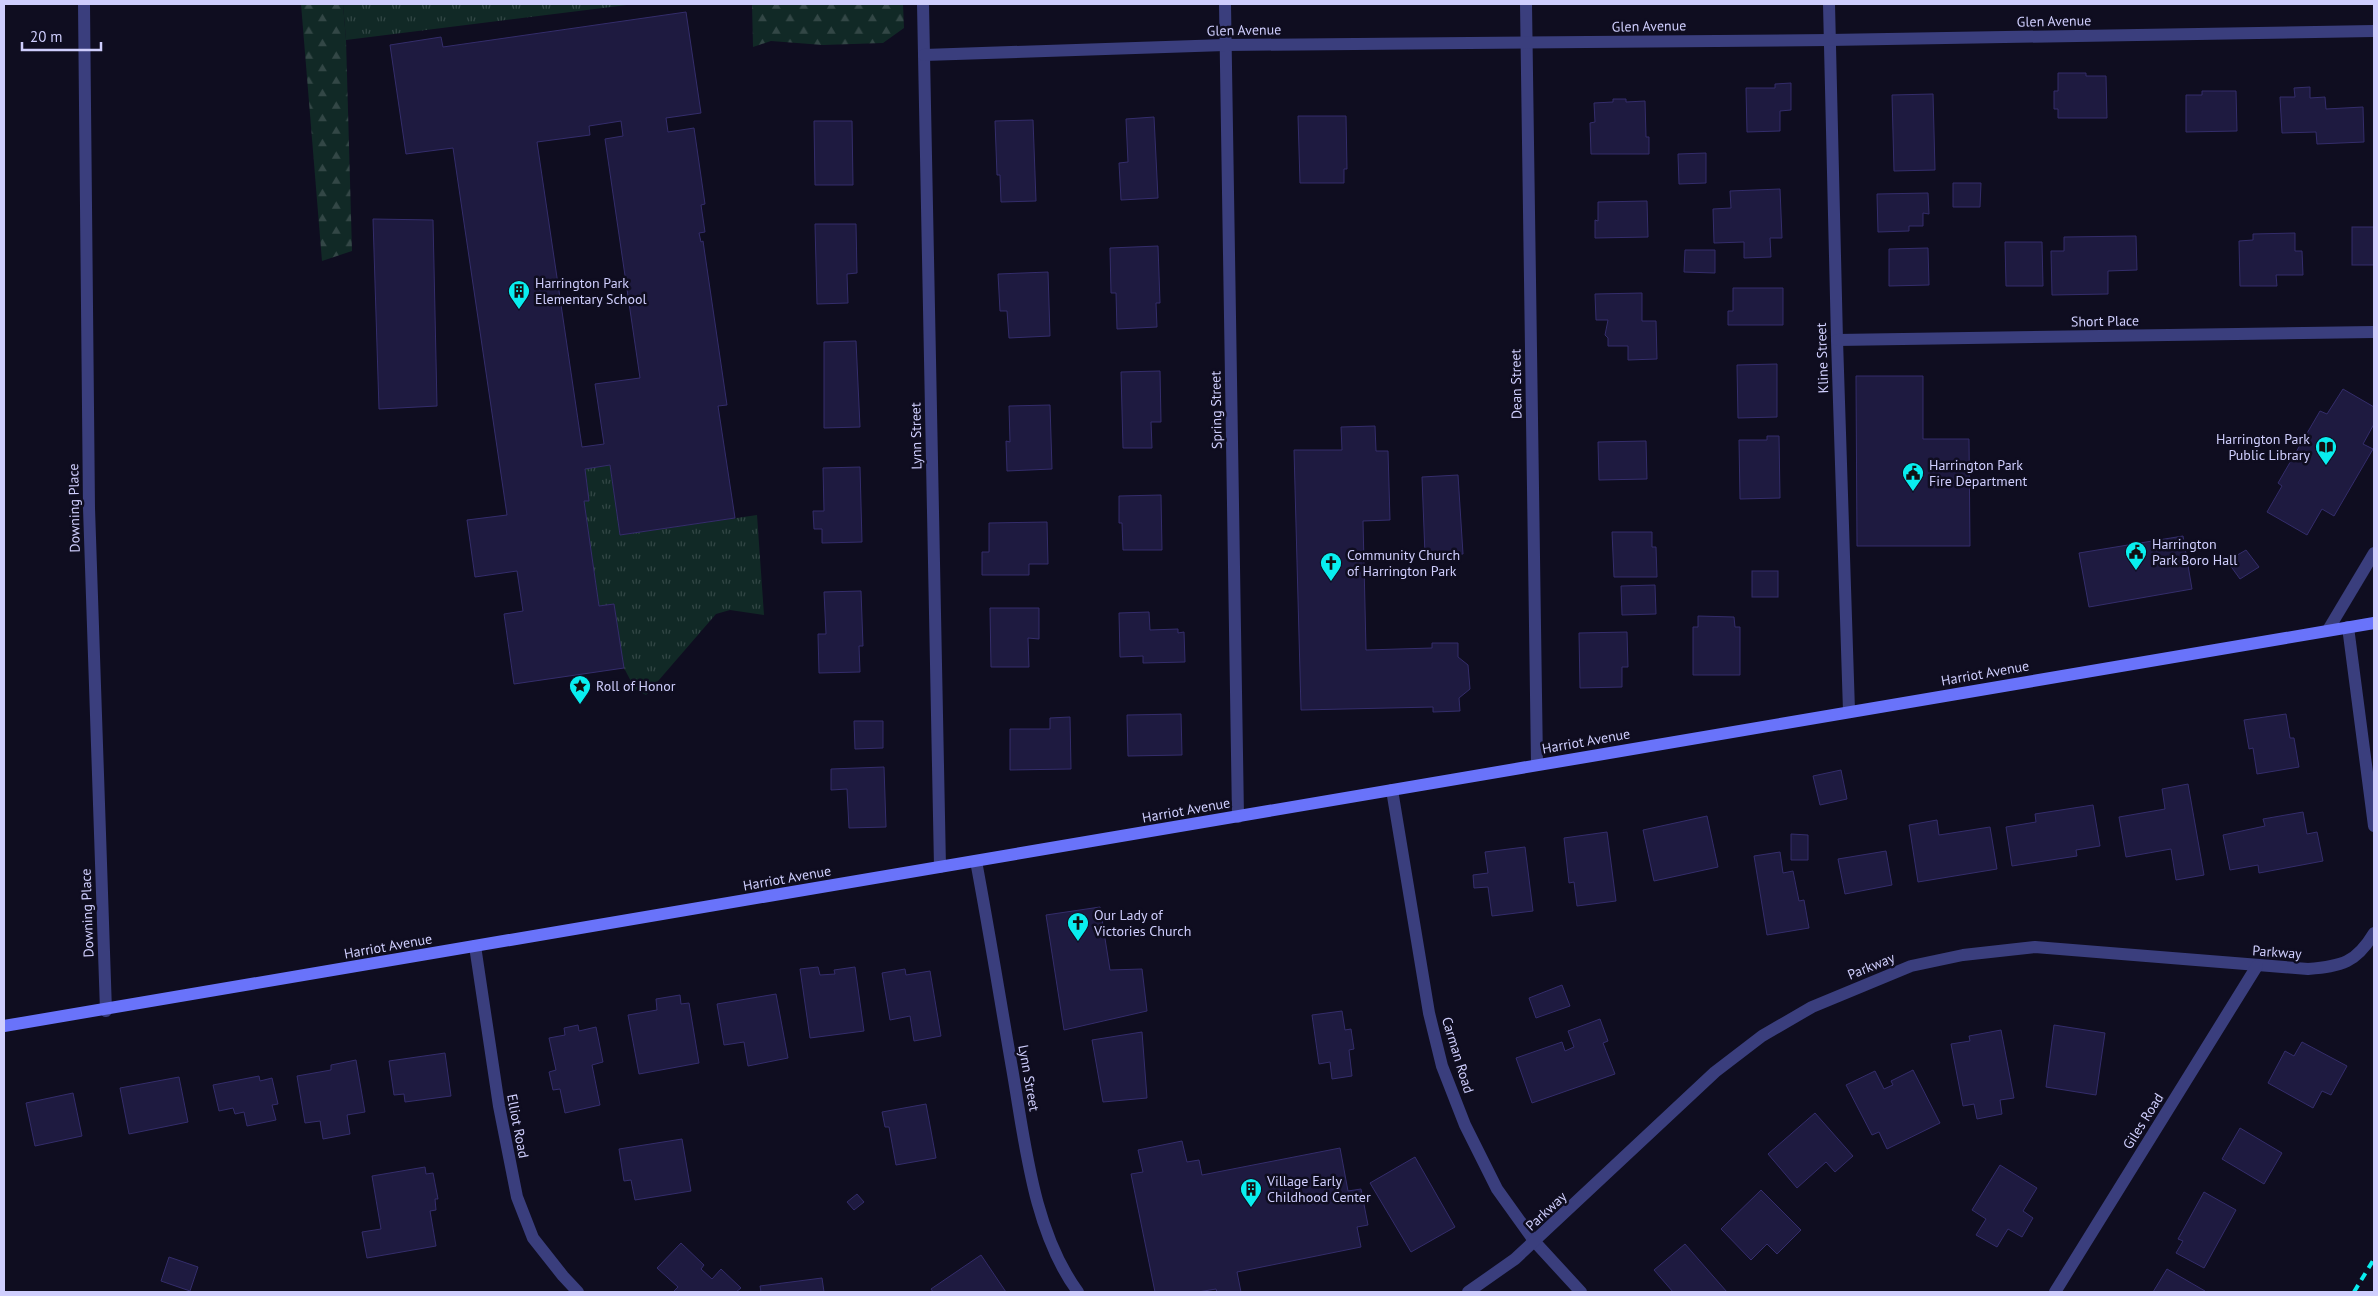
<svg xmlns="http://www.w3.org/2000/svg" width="2378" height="1296" font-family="'PT Sans',sans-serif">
  <defs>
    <pattern id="forest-firs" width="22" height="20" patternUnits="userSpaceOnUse" patternTransform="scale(1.25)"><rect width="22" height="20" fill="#112926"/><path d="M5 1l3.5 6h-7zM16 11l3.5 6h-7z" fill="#334746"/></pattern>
    <pattern id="park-tufts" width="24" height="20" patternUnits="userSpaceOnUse" patternTransform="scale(1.25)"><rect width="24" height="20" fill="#112926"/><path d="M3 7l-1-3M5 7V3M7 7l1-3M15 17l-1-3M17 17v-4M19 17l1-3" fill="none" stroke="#334746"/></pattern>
  </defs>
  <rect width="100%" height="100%" fill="#0f0d20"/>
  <g fill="url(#forest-firs)">
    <path d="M301,4H343L346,40L352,251L322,261Z"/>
    <path d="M752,4H903L904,28L883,43L823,45L771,41L753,47Z"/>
  </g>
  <g fill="url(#park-tufts)">
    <path d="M343,4H635L346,40Z"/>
    <path d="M610,465L621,535L757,515L764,615L730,610L716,614L646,695L635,689L624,668L614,604L599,606L584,501L589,500L585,469Z"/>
  </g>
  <g fill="#1e1a40" stroke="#342d6b" fill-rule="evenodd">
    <path d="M686,12L701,113L666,118L668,132L694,128L705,204L701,205L705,232L699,233L701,242L703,241L727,405L718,406L735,518L620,535L610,465L585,469L589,501H584L599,606L614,604L624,668L514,684L504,614L523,611L517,571L475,577L467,520L507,515L453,148L406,154L390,45L441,37L443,47ZM621,121L623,136L605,139L640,378L595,384L604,444L582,447L537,142L590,135L589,126Z"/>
    <path d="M2058,73H2086V76H2106L2107,118H2058V109H2054V91H2058Z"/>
    <path d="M1791,83V110L1780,111V131L1747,132L1746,88H1775V84Z"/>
    <path d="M2310,87V98L2325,97L2326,109L2363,107L2364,142L2317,144L2316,132L2282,133L2280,97H2295L2294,88Z"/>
    <path d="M2202,91H2236L2237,131L2186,132V95H2202Z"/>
    <path d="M1933,94L1935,170L1894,171L1892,95Z"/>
    <path d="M1613,99H1626V102L1645,101L1646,137H1649V154H1591L1590,123L1595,122L1594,103L1613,102Z"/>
    <path d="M1298,116H1346L1347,169H1344V183H1300Z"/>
    <path d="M1154,117L1158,198L1121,200L1119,163L1128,162L1126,119Z"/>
    <path d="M1033,120L1036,201L1001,202L1000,175H997L995,121Z"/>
    <path d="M814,121H852L853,185H815Z"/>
    <path d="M1706,153V183L1679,184L1678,154Z"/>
    <path d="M1953,183H1981L1980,207H1953Z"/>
    <path d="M1780,189L1782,238H1770L1771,257L1744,258V242L1714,243L1713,209L1731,208L1730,191Z"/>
    <path d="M1928,193L1929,214L1923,213V226H1909V231L1878,232L1877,194Z"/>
    <path d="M1647,201L1648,237L1595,238V220L1598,221V202Z"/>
    <path d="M373,219L433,220L437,406L379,409Z"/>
    <path d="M815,224H856L857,273L847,274L848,303L817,304Z"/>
    <rect x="2352" y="227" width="22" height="38"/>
    <path d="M2295,233V251H2302L2303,275H2276L2277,286H2240L2239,241L2253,240V234Z"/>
    <path d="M2136,236L2137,270L2108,271V294L2052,295L2051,251H2064V237Z"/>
    <path d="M2005,242H2042L2043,286H2006Z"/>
    <path d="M1158,246L1160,303H1156L1157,327L1117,329L1116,293H1111L1110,248Z"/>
    <path d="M1928,248L1929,285L1889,286V249Z"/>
    <path d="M1685,250H1715V273L1684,272Z"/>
    <path d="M1048,272L1050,336L1009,338L1007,311H1000L998,274Z"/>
    <path d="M1733,288H1783V325H1728V311H1733Z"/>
    <path d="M1642,293V321H1656L1657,359L1628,360V346H1608V338L1605,335L1608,320H1596L1595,294Z"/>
    <path d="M856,341L860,427L824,428V342Z"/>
    <path d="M1777,364V417L1738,418L1737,365Z"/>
    <path d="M1160,371L1161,422H1151L1152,448H1123L1121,372Z"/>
    <path d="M1856,376H1923V439H1969L1970,546H1857Z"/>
    <path d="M2343,389L2374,407V424L2363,444L2373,449L2334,516L2322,509L2307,535L2267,512L2282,486L2278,483L2320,411L2327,414Z"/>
    <path d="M1050,405L1052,469L1007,471L1006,441L1010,442L1009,406Z"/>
    <path d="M1375,426L1376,451H1388L1390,520L1363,521L1366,650L1432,648V643H1458V657L1468,665L1470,689L1459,698L1460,711L1433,712V707L1301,710L1294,450H1342L1341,427Z"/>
    <path d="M1767,436H1779L1780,498L1740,499L1739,440H1767Z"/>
    <path d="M1646,441L1647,479L1599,480L1598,442Z"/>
    <path d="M860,467L862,542L822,543V529H814L813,511H824L823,468Z"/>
    <path d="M1458,475L1463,554L1425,555L1422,477Z"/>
    <path d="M1161,495L1162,550H1123L1122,523H1119V496Z"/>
    <path d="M1047,522L1048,564H1029V575H982V552H989V523Z"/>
    <path d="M1612,532H1652V547H1656L1657,577H1614Z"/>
    <path d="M2183,536L2192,589L2089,607L2079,553Z"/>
    <path d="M2246,550L2259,567L2240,579L2227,561Z"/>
    <rect x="1752" y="571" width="26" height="26"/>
    <path d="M1655,585L1656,614L1622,615L1621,586Z"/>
    <path d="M861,591L863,646H859L860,672L819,673L818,634H826L824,592Z"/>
    <path d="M990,608H1039V639L1028,638L1029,667H991Z"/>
    <path d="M1149,612L1150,630L1178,629V633L1184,632L1185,662L1143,663V656L1120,657L1119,613Z"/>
    <path d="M1698,616L1734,617L1735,627H1740V675H1693V627H1698Z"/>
    <path d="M1627,632L1628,667H1622V687L1580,688L1579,633Z"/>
    <path d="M1181,714L1182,755L1128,756L1127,715Z"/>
    <path d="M2286,714L2290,738H2294L2299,767L2257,774L2253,748L2249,749L2244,720Z"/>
    <path d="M1070,717L1071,769L1010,770V729H1050V718Z"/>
    <path d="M854,721H883V748L855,749Z"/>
    <path d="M884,767L886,827L849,828L847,789L831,790V769Z"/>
    <path d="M1841,770L1847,799L1820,805L1813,776Z"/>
    <path d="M2188,784L2204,875L2176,880L2171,849L2126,857L2119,817L2165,809L2162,789Z"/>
    <path d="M2093,805L2100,846L2076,850L2077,856L2012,866L2006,827L2036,822L2035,814Z"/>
    <path d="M2303,812L2307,834L2317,832L2323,861L2259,873L2258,865L2230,870L2223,835L2265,826L2263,819Z"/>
    <path d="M1707,816L1718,867L1654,881L1643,830Z"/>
    <path d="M1937,820L1939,835L1990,827L1997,869L1918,882L1909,825Z"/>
    <path d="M1607,832L1616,901L1577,906L1574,882L1569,883L1564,838Z"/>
    <path d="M1791,834L1808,835V860H1791Z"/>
    <path d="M1525,847L1533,911L1492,916L1488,887L1474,888L1473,875L1488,873L1485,852Z"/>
    <path d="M1886,851L1892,885L1845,894L1838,859Z"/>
    <path d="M1780,852L1783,873L1793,871L1799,901L1804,900L1809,928L1767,935L1754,856Z"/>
    <path d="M1100,907L1110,970L1142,969L1147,1011L1064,1030L1046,915Z"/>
    <path d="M818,967L820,975L835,974L834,970L855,967L864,1031L810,1038L800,969Z"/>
    <path d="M905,969L906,975L930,971L941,1036L914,1041L910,1016L890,1020L882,973Z"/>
    <path d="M1562,985L1570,1006L1536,1018L1529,998Z"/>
    <path d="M776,994L788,1058L748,1066L744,1042L724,1045L717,1004Z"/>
    <path d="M680,995L681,1004L689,1003L699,1063L639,1074L628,1015L657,1010L656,999Z"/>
    <path d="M1342,1011L1345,1030L1351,1029L1354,1049L1349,1050L1352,1076L1332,1079L1330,1062L1319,1064L1312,1015Z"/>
    <path d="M1600,1019L1608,1041L1603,1043L1615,1074L1532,1103L1516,1058L1562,1042L1565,1051L1574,1047L1568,1031Z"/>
    <path d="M578,1025L579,1031L596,1027L603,1062L592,1065L600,1105L565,1113L560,1089L553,1090L549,1072L556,1070L549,1038L565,1035L564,1028Z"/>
    <path d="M2054,1025L2105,1033L2096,1095L2046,1087Z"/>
    <path d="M2001,1030L2014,1098L2000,1100L2002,1114L1977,1119L1974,1104L1963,1106L1951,1044L1970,1041L1969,1036Z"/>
    <path d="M1142,1032L1147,1098L1103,1102L1092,1040Z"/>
    <path d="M2302,1042L2347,1066L2331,1095L2322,1091L2313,1108L2268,1083L2285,1051L2294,1056Z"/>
    <path d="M445,1053L451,1096L405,1102L404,1094L394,1095L389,1061Z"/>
    <path d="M356,1060L365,1112L347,1115L350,1134L323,1139L320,1121L305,1123L297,1076L331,1070V1065Z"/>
    <path d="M1913,1070L1940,1123L1887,1149L1879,1132L1872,1135L1846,1085L1875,1071L1884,1089L1893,1085L1891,1081Z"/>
    <path d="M259,1076L260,1081L272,1078L278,1104L272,1105L276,1120L247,1126L244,1112L235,1114L233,1108L219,1111L213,1085Z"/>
    <path d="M179,1077L188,1122L129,1134L120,1088Z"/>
    <path d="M73,1093L82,1136L35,1146L26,1103Z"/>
    <path d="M926,1104L936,1158L896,1165L889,1127H885L882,1112Z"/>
    <path d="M1815,1113L1853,1156L1835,1172L1826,1162L1797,1188L1768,1154Z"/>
    <path d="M2240,1128L2282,1153L2264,1184L2222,1159Z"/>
    <path d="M682,1139L691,1191L635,1200L631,1180L624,1181L619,1149Z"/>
    <path d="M1182,1141L1187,1162L1199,1160L1202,1175L1340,1148L1348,1191L1361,1189L1368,1225L1357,1227L1361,1247L1237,1272L1241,1292H1217L1216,1289L1198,1292H1155L1131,1174L1143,1172L1138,1150Z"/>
    <path d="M1415,1157L1455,1227L1411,1252L1370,1183Z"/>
    <path d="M2000,1165L2037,1188L2023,1211L2033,1218L2022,1237L2008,1229L1997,1247L1976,1235L1986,1219L1972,1210Z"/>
    <path d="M425,1167L426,1174L433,1173L438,1199H435L436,1210L430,1211L436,1246L367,1258L362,1232L381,1229L372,1176Z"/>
    <path d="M1761,1190L1801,1230L1777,1254L1767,1244L1751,1260L1721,1229Z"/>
    <path d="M2204,1192L2236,1210L2204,1268L2176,1253L2183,1241L2178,1239Z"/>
    <path d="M857,1194L864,1202L854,1210L847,1202Z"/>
    <path d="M681,1243L704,1265L701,1269L712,1279L721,1269L741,1288L736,1292H673L678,1287L657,1268Z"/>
    <path d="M1685,1244L1727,1292H1673L1654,1270Z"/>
    <path d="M981,1255L1006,1292H933L931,1289Z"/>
    <path d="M169,1257L198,1267L190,1291L161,1281Z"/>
    <path d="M2167,1269L2205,1291L2204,1292H2153Z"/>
    <path d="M822,1278L824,1292H761L760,1286Z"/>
  </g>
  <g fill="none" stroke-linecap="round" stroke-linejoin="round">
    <g stroke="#3a3e7d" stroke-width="12">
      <path d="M84,4L89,508L106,1011"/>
      <path d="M923,4L940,867"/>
      <path d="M1225,4L1238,817"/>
      <path d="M1526,4L1537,764"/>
      <path d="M1829,4L1837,340L1849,711"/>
      <path d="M924,55L1225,45L1829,40L2374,31"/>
      <path d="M1837,340L2374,332"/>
      <path d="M2348,627L2374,826"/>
      <path d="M2328,630L2374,553"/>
      <path d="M1392,790L1429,1013L1442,1066L1465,1125L1497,1189L1535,1242L1581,1292"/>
      <path d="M976,861C989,930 1000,999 1012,1068C1025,1142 1033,1231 1078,1292"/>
      <path d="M475,946L499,1106L517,1197L533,1238L563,1276L578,1292"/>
      <path d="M1468,1292L1515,1259L1715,1072L1762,1036L1812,1007L1911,966L1963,955L2035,947L2308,969C2342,966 2356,963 2374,933"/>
      <path d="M2055,1292L2257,966"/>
    </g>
    <path stroke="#6973fa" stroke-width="12" d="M4,1026L2374,623"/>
    <path stroke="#09eeef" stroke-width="4" stroke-dasharray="8 6" stroke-linecap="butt" d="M2354,1292L2374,1259"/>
  </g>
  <defs>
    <g id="building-pin" transform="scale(1.125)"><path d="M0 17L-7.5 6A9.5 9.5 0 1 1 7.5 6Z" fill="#09eeef" stroke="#0f0d20"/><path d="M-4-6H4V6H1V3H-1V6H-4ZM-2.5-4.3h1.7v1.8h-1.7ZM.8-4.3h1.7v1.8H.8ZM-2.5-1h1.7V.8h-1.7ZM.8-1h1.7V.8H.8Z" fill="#111"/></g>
    <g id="library-pin" transform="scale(1.125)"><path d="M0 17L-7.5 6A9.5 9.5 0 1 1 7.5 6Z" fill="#09eeef" stroke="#0f0d20"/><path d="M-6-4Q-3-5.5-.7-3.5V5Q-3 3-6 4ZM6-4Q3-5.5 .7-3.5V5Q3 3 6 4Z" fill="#111"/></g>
    <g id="civic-pin" transform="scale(1.125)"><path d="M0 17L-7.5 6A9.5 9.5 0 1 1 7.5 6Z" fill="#09eeef" stroke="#0f0d20"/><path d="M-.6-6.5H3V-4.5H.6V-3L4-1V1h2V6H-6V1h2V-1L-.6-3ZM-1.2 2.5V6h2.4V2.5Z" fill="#111"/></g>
    <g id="church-pin" transform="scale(1.125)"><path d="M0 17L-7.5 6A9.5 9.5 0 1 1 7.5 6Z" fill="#09eeef" stroke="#0f0d20"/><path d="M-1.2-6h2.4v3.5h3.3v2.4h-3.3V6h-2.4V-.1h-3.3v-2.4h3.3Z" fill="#111"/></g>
    <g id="sight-pin" transform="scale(1.125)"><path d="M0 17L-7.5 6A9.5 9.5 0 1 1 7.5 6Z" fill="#09eeef" stroke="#0f0d20"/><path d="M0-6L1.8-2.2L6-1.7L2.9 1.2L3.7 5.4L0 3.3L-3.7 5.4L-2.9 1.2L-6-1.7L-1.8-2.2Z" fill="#111"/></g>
  </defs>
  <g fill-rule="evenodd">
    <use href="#building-pin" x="519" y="291"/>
    <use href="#library-pin" x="2326" y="447"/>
    <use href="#civic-pin" x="1913" y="473"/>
    <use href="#civic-pin" x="2136" y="552"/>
    <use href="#church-pin" x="1331" y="563"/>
    <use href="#sight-pin" x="580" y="686"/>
    <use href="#church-pin" x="1078" y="923"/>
    <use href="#building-pin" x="1251" y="1189"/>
  </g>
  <g text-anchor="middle" stroke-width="5" stroke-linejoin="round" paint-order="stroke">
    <g font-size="14" fill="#cfcefd" stroke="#0f0d20">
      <text transform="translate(2054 21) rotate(-1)" y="5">Glen Avenue</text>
      <text transform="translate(1649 26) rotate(-1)" y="5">Glen Avenue</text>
      <text transform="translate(1244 30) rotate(-1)" y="5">Glen Avenue</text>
      <text transform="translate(2105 321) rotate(-1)" y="5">Short Place</text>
      <text transform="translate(1822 358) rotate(-92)" y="5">Kline Street</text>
      <text transform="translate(1516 384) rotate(-91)" y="5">Dean Street</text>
      <text transform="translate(1216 410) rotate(-91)" y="5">Spring Street</text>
      <text transform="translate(916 436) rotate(-91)" y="5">Lynn Street</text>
      <text transform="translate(74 508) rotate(-91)" y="5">Downing Place</text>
      <text transform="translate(1985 673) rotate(-10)" y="5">Harriot Avenue</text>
      <text transform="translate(1586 741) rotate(-10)" y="5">Harriot Avenue</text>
      <text transform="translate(1186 810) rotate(-10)" y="5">Harriot Avenue</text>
      <text transform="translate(787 878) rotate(-10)" y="5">Harriot Avenue</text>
      <text transform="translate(87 913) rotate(-92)" y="5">Downing Place</text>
      <text transform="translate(388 946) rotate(-10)" y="5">Harriot Avenue</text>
      <text transform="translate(2277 952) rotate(4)" y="5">Parkway</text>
      <text transform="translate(1871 966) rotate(-22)" y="5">Parkway</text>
      <text transform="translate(1458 1055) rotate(73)" y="5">Carman Road</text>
      <text transform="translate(1029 1078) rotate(80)" y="5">Lynn Street</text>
      <text transform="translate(2143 1121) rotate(-58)" y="5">Giles Road</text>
      <text transform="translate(518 1126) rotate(79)" y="5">Elliot Road</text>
      <text transform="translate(1546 1211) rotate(-43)" y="5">Parkway</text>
    </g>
    <g font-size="14" fill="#cfcefd" stroke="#0f0d20" text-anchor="start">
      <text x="535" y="288">Harrington Park<tspan x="535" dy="16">Elementary School</tspan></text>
      <text x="2310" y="444" text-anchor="end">Harrington Park<tspan x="2310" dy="16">Public Library</tspan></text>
      <text x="1929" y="470">Harrington Park<tspan x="1929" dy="16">Fire Department</tspan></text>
      <text x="2152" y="549">Harrington<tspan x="2152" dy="16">Park Boro Hall</tspan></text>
      <text x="1347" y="560">Community Church<tspan x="1347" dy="16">of Harrington Park</tspan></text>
      <text x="596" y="691">Roll of Honor</text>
      <text x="1094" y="920">Our Lady of<tspan x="1094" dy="16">Victories Church</tspan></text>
      <text x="1267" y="1186">Village Early<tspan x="1267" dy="16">Childhood Center</tspan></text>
    </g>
  </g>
  <rect width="2378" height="1296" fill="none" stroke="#cfcefd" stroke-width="10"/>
  <path d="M22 42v8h79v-8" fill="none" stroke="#cfcefd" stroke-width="2.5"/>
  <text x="30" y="42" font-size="15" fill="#cfcefd" stroke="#0f0d20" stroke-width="4" paint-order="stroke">20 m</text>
</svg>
